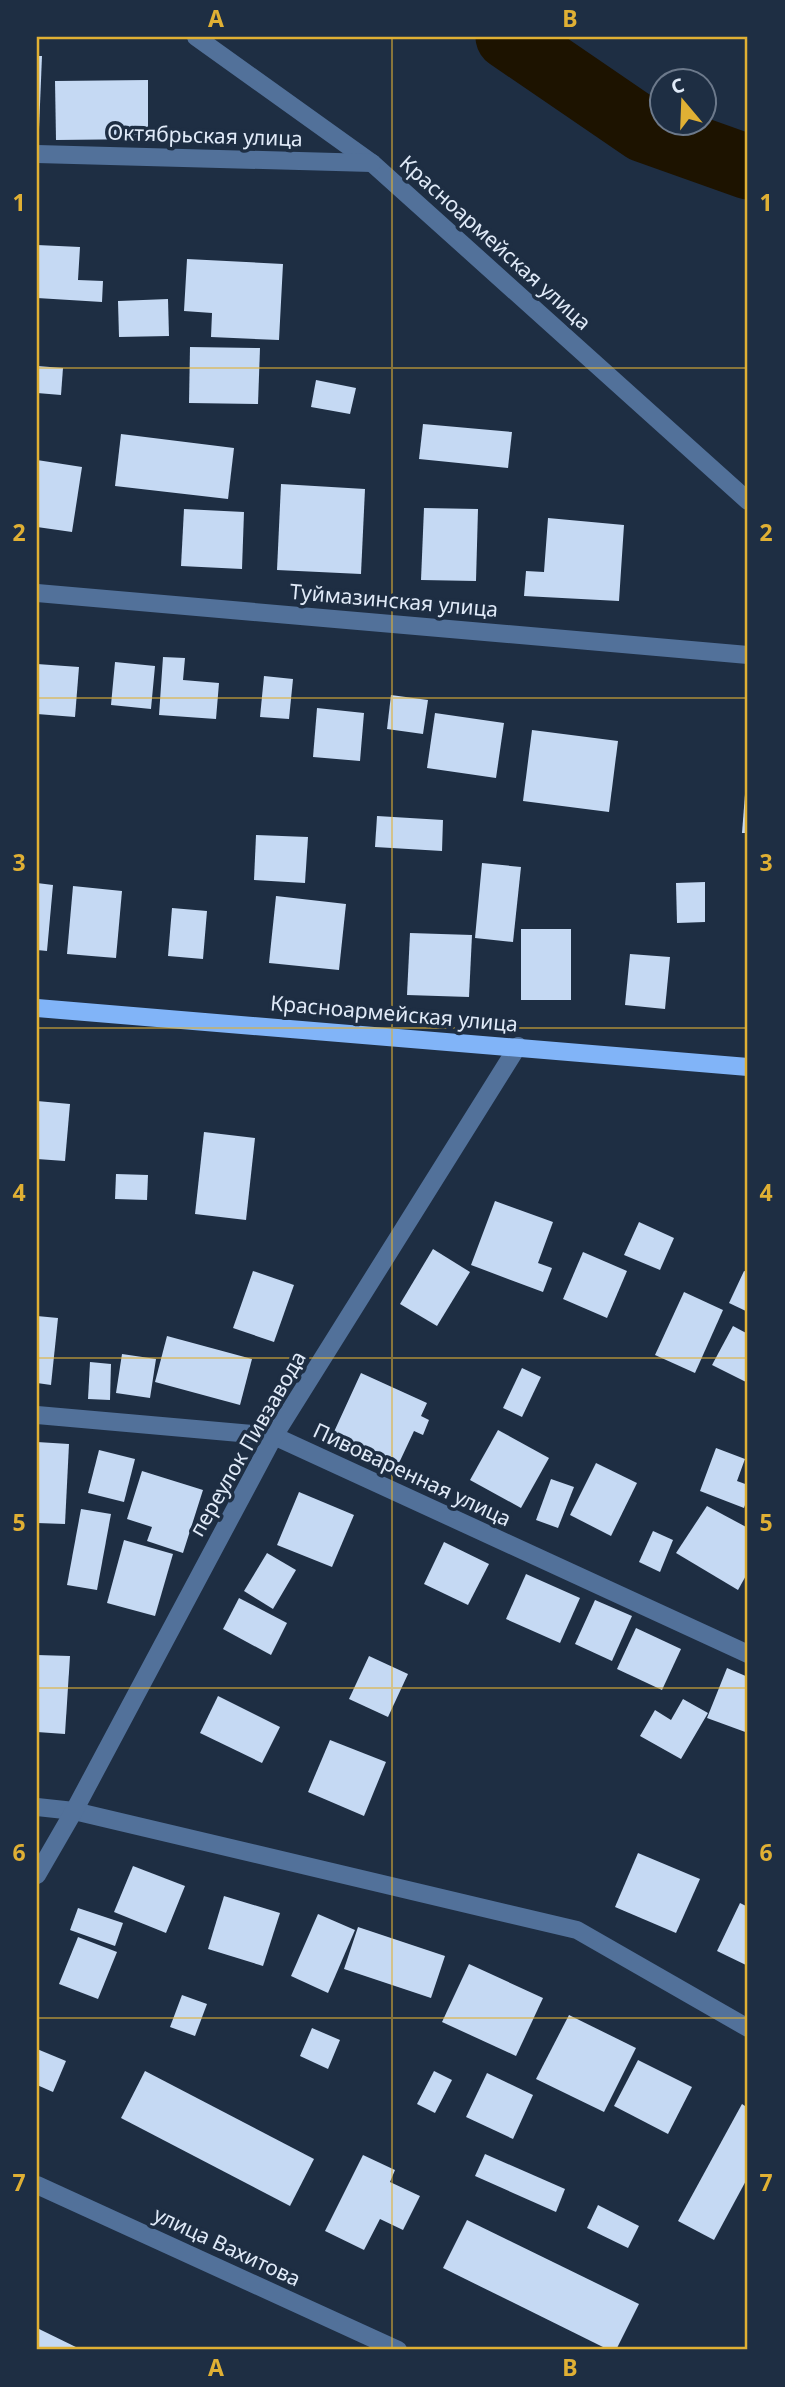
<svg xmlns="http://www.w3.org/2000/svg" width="785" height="2387" font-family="'Noto Sans',sans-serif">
  <rect width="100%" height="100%" fill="#1e2e43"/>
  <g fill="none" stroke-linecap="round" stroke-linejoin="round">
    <path stroke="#1d1300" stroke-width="65" d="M508,37L644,130L748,167"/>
  </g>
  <g fill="#c5d9f3">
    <path d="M37,56H42L39,129H37Z"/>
    <path d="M148,80V139L56,140L55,81Z"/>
    <path d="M37,245L80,247L78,280L103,281L102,302L37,298Z"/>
    <path d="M187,259L283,264L279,340L211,337L212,313L184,311Z"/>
    <path d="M168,299L169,336L119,337L118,301Z"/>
    <path d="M190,347L260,348L258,404L189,403Z"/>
    <path d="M37,366L63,368L61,395L37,393Z"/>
    <path d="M316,380L356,388L350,414L311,407Z"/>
    <path d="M423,424L512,432L508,468L419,459Z"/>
    <path d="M121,434L234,448L228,499L115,486Z"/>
    <path d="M37,460L82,467L72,532L37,527Z"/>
    <path d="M281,484L365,489L361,574L277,570Z"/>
    <path d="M424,508L478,509L476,581L421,580Z"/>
    <path d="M184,509L244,512L242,569L181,566Z"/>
    <path d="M548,518L624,525L619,601L524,596L526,571L544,572Z"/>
    <path d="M163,657L185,658L183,680L219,683L216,719L159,715Z"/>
    <path d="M115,662L155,666L151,709L111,705Z"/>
    <path d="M37,664L79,667L75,717L37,714Z"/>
    <path d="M264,676L293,679L289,719L260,717Z"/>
    <path d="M391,695L428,700L423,734L387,729Z"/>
    <path d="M317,708L364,713L360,761L313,757Z"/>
    <path d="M435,713L504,723L496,778L427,768Z"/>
    <path d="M532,730L618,741L609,812L523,801Z"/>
    <path d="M746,781H748V833H742Z"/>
    <path d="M377,816L443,820L442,851L375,847Z"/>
    <path d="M256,835L308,837L305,883L254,880Z"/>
    <path d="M482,863L521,867L513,942L475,938Z"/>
    <path d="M705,882V922L677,923L676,883Z"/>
    <path d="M37,883L53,885L47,951L37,950Z"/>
    <path d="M73,886L122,891L116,958L67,954Z"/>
    <path d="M276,896L346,904L339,970L269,963Z"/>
    <path d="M172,908L207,911L203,959L168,956Z"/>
    <rect x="521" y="929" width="50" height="71"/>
    <path d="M410,933L472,935L469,997L407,995Z"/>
    <path d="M630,954L670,957L665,1009L625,1005Z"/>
    <path d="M37,1101L70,1104L65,1161L37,1159Z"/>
    <path d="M204,1132L255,1138L246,1220L195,1214Z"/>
    <path d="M116,1174L148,1175L147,1200L115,1199Z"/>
    <path d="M495,1201L553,1222L538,1263L552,1268L543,1292L471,1265Z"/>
    <path d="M639,1222L674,1238L660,1270L624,1255Z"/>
    <path d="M433,1249L470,1272L437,1326L400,1304Z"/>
    <path d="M583,1252L627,1271L607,1318L563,1299Z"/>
    <path d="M253,1271L294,1285L274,1342L233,1328Z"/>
    <path d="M744,1271L748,1272V1312L729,1303Z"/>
    <path d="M684,1292L723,1310L695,1373L655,1355Z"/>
    <path d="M37,1316L58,1318L51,1385L37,1383Z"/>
    <path d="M733,1326L748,1334V1377L746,1382L712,1365Z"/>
    <path d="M167,1336L252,1359L240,1405L155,1382Z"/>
    <path d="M122,1354L156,1359L150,1398L116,1393Z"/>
    <path d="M90,1362L111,1364L110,1400L88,1399Z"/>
    <path d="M522,1368L541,1377L522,1417L503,1408Z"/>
    <path d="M361,1373L427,1403L421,1416L429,1420L423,1435L414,1431L399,1463L333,1434Z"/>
    <path d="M498,1430L549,1458L521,1508L470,1480Z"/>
    <path d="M37,1442L69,1444L65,1524L37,1523Z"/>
    <path d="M716,1448L745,1459L737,1481L748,1485V1496L744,1508L700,1491Z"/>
    <path d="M99,1450L135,1459L124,1502L88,1493Z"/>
    <path d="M596,1463L637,1483L611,1536L570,1515Z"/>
    <path d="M142,1471L203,1490L183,1553L147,1541L152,1527L127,1519Z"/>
    <path d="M551,1479L574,1487L558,1528L536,1520Z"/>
    <path d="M299,1492L354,1515L332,1567L277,1545Z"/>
    <path d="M707,1506L748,1528V1572L738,1590L676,1553Z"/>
    <path d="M81,1509L111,1514L97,1590L67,1585Z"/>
    <path d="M653,1531L673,1540L660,1572L639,1562Z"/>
    <path d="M124,1540L173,1554L155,1616L107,1603Z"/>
    <path d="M444,1542L489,1564L468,1605L424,1584Z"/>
    <path d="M267,1553L296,1570L273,1609L244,1591Z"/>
    <path d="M526,1574L580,1598L560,1643L506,1619Z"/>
    <path d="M239,1598L287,1623L271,1655L223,1629Z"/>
    <path d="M595,1600L632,1616L612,1661L575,1644Z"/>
    <path d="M636,1628L681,1649L662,1690L617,1669Z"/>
    <path d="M37,1655L70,1656L65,1734L37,1732Z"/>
    <path d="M369,1656L408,1674L388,1717L349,1699Z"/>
    <path d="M727,1668L748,1677V1733L707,1718Z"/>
    <path d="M218,1696L280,1727L262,1763L200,1733Z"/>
    <path d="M683,1699L708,1713L681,1759L640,1736L655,1710L671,1720Z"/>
    <path d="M330,1740L386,1762L364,1816L308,1792Z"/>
    <path d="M638,1853L700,1879L676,1933L615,1907Z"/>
    <path d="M133,1866L185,1886L166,1933L114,1912Z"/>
    <path d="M224,1896L280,1913L263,1966L208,1949Z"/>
    <path d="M740,1903L748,1907V1966L717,1951Z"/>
    <path d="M78,1908L123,1923L115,1946L70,1930Z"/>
    <path d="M318,1914L355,1930L328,1993L291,1976Z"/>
    <path d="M358,1927L445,1956L431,1998L344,1969Z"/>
    <path d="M78,1937L117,1952L98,1999L59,1984Z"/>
    <path d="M469,1964L543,1998L516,2056L442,2022Z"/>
    <path d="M182,1995L207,2004L195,2036L170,2027Z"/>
    <path d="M569,2015L636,2048L604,2112L536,2079Z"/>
    <path d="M312,2028L340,2040L328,2069L300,2056Z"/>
    <path d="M37,2049L66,2061L53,2092L37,2085Z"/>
    <path d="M638,2060L692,2087L668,2134L614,2106Z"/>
    <path d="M145,2071L314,2159L290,2206L121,2118Z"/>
    <path d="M434,2071L452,2080L435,2113L417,2104Z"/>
    <path d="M487,2073L533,2095L513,2139L466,2117Z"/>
    <path d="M742,2104L748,2108V2177L714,2240L678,2221Z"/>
    <path d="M485,2154L565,2189L556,2212L475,2176Z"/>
    <path d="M363,2155L395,2170L390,2182L420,2196L403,2230L380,2219L364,2250L325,2231Z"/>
    <path d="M598,2205L639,2226L628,2248L587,2228Z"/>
    <path d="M467,2220L639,2304L616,2350H609L443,2268Z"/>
    <path d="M37,2328L82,2350H37Z"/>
  </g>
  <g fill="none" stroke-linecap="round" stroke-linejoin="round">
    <g stroke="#52719a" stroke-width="18">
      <path d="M196,37L372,163L748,501"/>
      <path d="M37,154L372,163"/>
      <path d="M37,593L748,655"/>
      <path d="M37,1415L274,1436L748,1654"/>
      <path d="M37,1807L74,1811L577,1930L748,2028"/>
      <path d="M37,1875L74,1811L274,1436L518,1046"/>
      <path d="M37,2185L398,2350"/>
    </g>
    <path stroke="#81b4f8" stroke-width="18" d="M37,1008L748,1067"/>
  </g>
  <path fill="none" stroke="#e0b034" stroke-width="2" stroke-opacity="0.55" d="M392,37V2350M37,368H748M37,698H748M37,1028H748M37,1358H748M37,1688H748M37,2018H748"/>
  <g text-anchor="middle" stroke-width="7" stroke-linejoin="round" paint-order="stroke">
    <g font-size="21" fill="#e0eaf8" stroke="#1e2e43">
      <text transform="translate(205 136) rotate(2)" y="7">Октябрьская улица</text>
      <text transform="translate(495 243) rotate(42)" y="7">Красноармейская улица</text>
      <text transform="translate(394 601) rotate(5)" y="7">Туймазинская улица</text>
      <text transform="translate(394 1014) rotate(5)" y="7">Красноармейская улица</text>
      <text transform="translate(248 1444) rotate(-60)" y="7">переулок Пивзавода</text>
      <text transform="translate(412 1475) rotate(25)" y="7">Пивоваренная улица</text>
      <text transform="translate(227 2247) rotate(25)" y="7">улица Вахитова</text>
    </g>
  </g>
  <rect width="785" height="2387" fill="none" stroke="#1e2e43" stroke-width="77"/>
  <g transform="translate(683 102) rotate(341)"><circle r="33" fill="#1e2e43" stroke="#6c798b" stroke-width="2"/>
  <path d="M0-5L12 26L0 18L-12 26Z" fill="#e0b034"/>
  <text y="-10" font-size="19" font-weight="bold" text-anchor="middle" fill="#e0eaf8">С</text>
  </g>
  <rect x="38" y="38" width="708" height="2310" fill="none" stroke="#e0b034" stroke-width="2.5"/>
  <g font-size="23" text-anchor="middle" font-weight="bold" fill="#e0b034">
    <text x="216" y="27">A</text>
    <text x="570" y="27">B</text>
    <text x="19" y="211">1</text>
    <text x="766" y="211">1</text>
    <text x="19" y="541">2</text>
    <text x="766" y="541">2</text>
    <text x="19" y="871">3</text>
    <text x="766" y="871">3</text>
    <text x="19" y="1201">4</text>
    <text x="766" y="1201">4</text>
    <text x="19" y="1531">5</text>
    <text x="766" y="1531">5</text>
    <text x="19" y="1861">6</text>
    <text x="766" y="1861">6</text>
    <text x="19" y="2191">7</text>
    <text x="766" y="2191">7</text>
    <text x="216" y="2376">A</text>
    <text x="570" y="2376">B</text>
  </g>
</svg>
